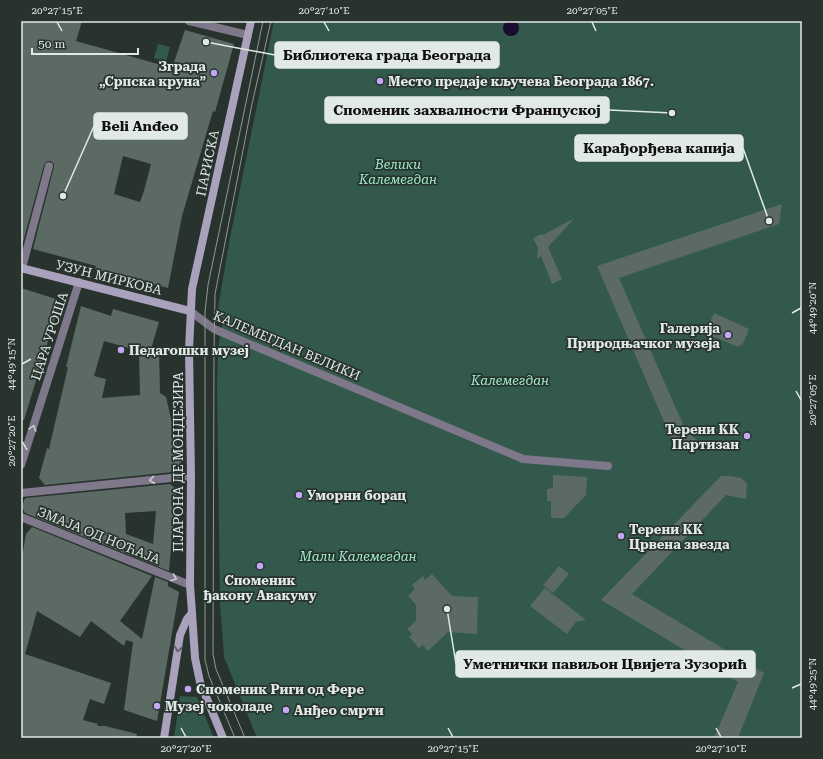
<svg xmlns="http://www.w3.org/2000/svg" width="823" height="759" font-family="'Roboto Serif',serif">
  <rect width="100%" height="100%" fill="#28332e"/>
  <g fill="#32594b">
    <path d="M274,21H802V738H257L224,657L220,604L217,385L218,347L223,320L217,312L218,308L230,238Z"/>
    <path d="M158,44L170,47L166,62L154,58Z"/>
    <path d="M180,696L197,697L214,738H174Z"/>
  </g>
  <circle fill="#1a0c2c" cx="511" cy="28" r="8"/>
  <g fill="#5c6a64" fill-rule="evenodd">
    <path d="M21,21H82L76,41L172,68L185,30L234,44L215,112L213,111L182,216L168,288L95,269L96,266L33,249L54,167V164L51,161H47L44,165L22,246H21ZM123,156L151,164L144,191L140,202L114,194Z"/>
    <path d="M782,204L779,224L619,278L677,411L687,432L697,440L688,449L679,441L674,445L597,266Z"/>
    <path d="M573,219V220L548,247L562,279L552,284L541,256L537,259L538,248L533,238L542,234L543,235Z"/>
    <path d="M21,288L56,299L59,305L24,420H21Z"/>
    <path d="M81,306L111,316L113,309L159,322L151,349H159L160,393L166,397L181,462L180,466L173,472L45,485L39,478L47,448L49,449L68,367H66ZM104,341L139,351L140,395L102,398L106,379L94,376Z"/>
    <path d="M714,313L749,329L742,346L739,345L738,347L705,333Z"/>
    <path d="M553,475L587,477L586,495L564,518H551V501H547V489L553,488Z"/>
    <path d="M721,476H730L741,478L747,483L746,499L726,495L632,594L764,673L738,738H714L738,682L601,600Z"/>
    <path d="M170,484L175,488L176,491L169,571L25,513L22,507L24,500L26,498ZM156,511L153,544L126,534L125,513Z"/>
    <path d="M32,527L152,576L120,621L142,639L155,577L168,582V586L179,592L157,721L124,710L133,642L126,640L124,646L91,621L80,637L37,611L25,654L111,683L104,704L90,699L83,720L98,724L97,726H105L137,734L136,738H21V563L26,534Z"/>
    <path d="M559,566L569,574L553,593L543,585Z"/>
    <path d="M432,574L452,596L478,597L477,634L448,632L428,651L423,645L419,648L409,637L412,634L407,629L416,621V605L408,596L415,589L412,585L423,576L425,580Z"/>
    <path d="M545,588L586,620L576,622L567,634L530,606Z"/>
  </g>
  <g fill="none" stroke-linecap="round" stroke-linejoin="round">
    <path stroke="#7e788a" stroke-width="8" d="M190,311L214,329L221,332L523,459L608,466"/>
    <g stroke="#7e788a" stroke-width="8">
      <path d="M189,21L248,35"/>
      <path d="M22,268L49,166"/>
      <path d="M21,465L79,282"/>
      <path d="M21,493L191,476"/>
      <path d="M21,517L190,585"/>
    </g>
    <g stroke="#aaa1bd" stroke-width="8">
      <path d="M21,268L190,311"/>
      <path d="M164,738L180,635L187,619L192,613"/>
      <path d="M223,738L200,682L195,658L192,613L190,585L191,476L189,350L192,289L251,21"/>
    </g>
    <g stroke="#8f9994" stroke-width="1">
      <path d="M235,738L209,676L205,660V312L208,285L263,21"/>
      <path d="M245,738L216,669L213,654L214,354L215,294L252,104L271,21"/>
    </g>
  </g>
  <defs><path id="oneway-chevron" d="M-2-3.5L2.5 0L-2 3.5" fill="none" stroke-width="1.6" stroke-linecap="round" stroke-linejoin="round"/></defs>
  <g stroke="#c8cdce">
    <use href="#oneway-chevron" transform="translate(33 428) rotate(-72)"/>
    <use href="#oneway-chevron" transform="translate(152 480) rotate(174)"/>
    <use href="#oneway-chevron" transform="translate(174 578) rotate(22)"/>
  </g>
  <use stroke="#565a60" href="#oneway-chevron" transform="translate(178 649) rotate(99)"/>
  <path fill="none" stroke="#e1e9e5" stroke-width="1.5" d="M57,22L62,31M324,22L329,31M592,22L596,31M792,313L801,308M22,364L31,359M796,391L801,400M22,441L27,450M792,688L801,684M181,728L186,737M448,728L453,737M716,728L721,737"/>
  <g fill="#c3a7f2" stroke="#28332e" stroke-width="1.5">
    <circle cx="214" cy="73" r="4"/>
    <circle cx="380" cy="81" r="4"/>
    <circle cx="728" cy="335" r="4"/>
    <circle cx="121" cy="350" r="4"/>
    <circle cx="747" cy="436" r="4"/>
    <circle cx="299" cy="495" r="4"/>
    <circle cx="621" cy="536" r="4"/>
    <circle cx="260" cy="566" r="4"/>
    <circle cx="188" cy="689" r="4"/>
    <circle cx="157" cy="706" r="4"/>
    <circle cx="286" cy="710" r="4"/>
  </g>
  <g text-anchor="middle" stroke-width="3.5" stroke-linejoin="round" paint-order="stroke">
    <g font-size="13" font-weight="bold" fill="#e1e9e5" stroke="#28332e" text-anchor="start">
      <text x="206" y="71" text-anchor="end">Зграда<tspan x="206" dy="15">„Српска круна”</tspan></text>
      <text x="388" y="86">Место предаје кључева Београда 1867.</text>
      <text x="720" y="333" text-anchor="end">Галерија<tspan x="720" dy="15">Природњачког музеја</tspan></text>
      <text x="129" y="355">Педагошки музеј</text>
      <text x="739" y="434" text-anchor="end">Терени КК<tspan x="739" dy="15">Партизан</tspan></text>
      <text x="307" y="500">Уморни борац</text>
      <text x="629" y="534">Терени КК<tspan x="629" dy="15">Црвена звезда</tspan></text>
      <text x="260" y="585" text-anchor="middle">Споменик<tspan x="260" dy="15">ђакону Авакуму</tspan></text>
      <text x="196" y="694">Споменик Риги од Фере</text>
      <text x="165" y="711">Музеј чоколаде</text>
      <text x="294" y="715">Анђео смрти</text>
    </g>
    <g font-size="13" fill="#e1e9e5" stroke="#28332e">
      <text transform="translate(207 163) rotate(-78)" y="5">ПАРИСКА</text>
      <text transform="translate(109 277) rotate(14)" y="5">УЗУН МИРКОВА</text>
      <text transform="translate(49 336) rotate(-72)" y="5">ЦАРА УРОША</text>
      <text transform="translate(287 345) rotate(23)" y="5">КАЛЕМЕГДАН ВЕЛИКИ</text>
      <text transform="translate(178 462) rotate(-90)" y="5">ПЈАРОНА ДЕ МОНДЕЗИРА</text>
      <text transform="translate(99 535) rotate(22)" y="5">ЗМАЈА ОД НОЋАЈА</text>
    </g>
    <g font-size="13" font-style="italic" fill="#9defcf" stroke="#28332e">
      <text x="398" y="169">Велики<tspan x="398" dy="15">Калемегдан</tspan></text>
      <text x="510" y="385">Калемегдан</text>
      <text x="358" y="561">Мали Калемегдан</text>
    </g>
  </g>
  <path fill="none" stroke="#e1e9e5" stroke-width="1.5" d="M206 42L275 55M672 113L609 110M63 196L94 126M769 221L743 148M447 609L456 664"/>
  <g fill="#e1e9e5" stroke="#28332e" stroke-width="1.5">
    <circle cx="206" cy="42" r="4"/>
    <circle cx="672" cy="113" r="4"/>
    <circle cx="63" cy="196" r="4"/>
    <circle cx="769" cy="221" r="4"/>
    <circle cx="447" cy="609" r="4"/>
  </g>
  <g fill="#e1e9e5" stroke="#e1e9e5" stroke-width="1.5">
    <rect x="275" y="42" width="224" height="26" rx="4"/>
    <rect x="325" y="97" width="284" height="26" rx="4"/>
    <rect x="94" y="113" width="93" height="26" rx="4"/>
    <rect x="575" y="135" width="168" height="26" rx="4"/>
    <rect x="456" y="651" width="299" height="26" rx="4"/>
  </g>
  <g font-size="14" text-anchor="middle" font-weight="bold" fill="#111">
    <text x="387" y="60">Библиотека града Београда</text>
    <text x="467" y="115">Споменик захвалности Француској</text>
    <text x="140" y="131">Beli Anđeo</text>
    <text x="659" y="153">Карађорђева капија</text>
    <text x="605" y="669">Уметнички павиљон Цвијета Зузорић</text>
  </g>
  <rect width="823" height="759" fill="none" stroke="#28332e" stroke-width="44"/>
  <path d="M32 48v6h106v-6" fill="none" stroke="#e1e9e5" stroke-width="2"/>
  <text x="38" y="48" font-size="12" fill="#e1e9e5" stroke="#28332e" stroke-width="3" paint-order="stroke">50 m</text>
  <rect x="22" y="22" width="779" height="715" fill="none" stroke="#e1e9e5" stroke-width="1.5"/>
  <g font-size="10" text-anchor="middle" fill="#e1e9e5">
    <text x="57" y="14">20°27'15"E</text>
    <text x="324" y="14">20°27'10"E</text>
    <text x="592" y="14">20°27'05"E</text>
    <text transform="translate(812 308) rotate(-90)" y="4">44°49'20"N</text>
    <text transform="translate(11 364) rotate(-90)" y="4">44°49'15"N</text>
    <text transform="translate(812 400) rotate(-90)" y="4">20°27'05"E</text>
    <text transform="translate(11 441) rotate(-90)" y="4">20°27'20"E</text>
    <text transform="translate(812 684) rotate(-90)" y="4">44°49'25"N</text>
    <text x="186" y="752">20°27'20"E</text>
    <text x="453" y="752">20°27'15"E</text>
    <text x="721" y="752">20°27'10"E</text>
  </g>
</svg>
